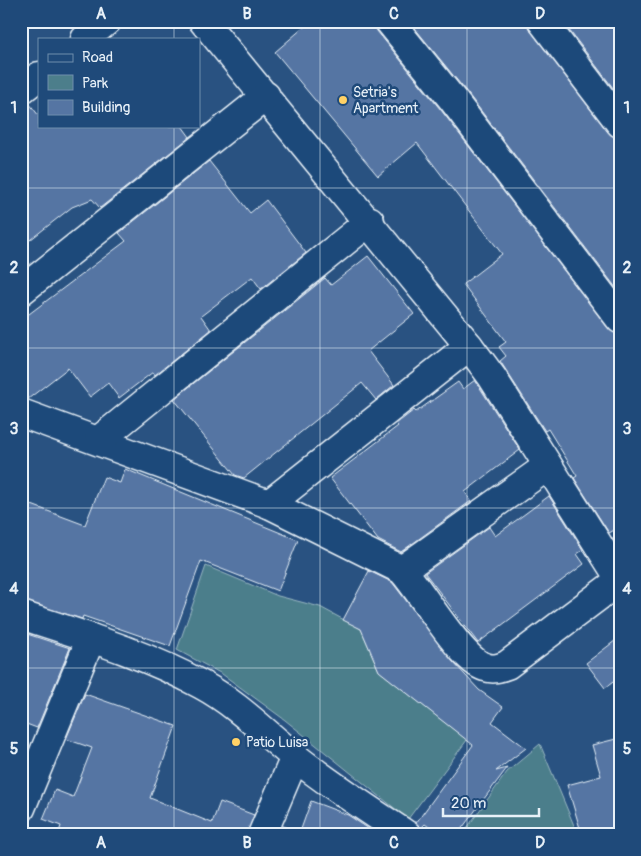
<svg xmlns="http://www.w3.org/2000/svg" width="641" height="856" font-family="Pangolin,sans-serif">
  <rect width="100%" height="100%" fill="#295281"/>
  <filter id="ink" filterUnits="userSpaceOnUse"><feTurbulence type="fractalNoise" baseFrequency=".02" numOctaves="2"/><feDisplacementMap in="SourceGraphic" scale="10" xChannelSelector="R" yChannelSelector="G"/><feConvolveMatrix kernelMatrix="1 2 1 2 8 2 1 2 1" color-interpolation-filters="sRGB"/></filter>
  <g filter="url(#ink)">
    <g fill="#4c7e8b" stroke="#9ab8c2">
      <path d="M206,566L278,596L320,607L361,629L379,671L467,740L408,819L285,720L222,674L177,650Z"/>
      <path d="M540,744L578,835H462L507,772Z"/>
    </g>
    <g fill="#5575a3" stroke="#e8f1f8">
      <path d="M311,21H374L377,31L441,110L608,328L620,334V527L609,533L574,478L577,476L548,429L545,431L500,361L506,356L499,347L506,342L463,284L502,254L417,143L378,176L275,52Z"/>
      <path d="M409,21H527L530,30L608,132L620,138V293L465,90Z"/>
      <path d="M562,21H620V97Z"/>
      <path d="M29,103L39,116V126H182L190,137L100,208L92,199L72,207L21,247V105Z"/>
      <path d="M209,161L250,213L266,200L306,253L261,289L252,277L201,316L211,330L155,375L153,372L119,398L108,383L90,397L68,368L28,399L21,398V320L126,241L119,233Z"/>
      <path d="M368,256L414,314L368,351L394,385L376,400L362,383L244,478L235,475L174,399L325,278L331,285Z"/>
      <path d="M475,380L520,450L465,492L471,501L401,552L378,540L330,478L398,426L396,424L414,410L416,412L458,382L463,389Z"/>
      <path d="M125,469L298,540L278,591L201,561L170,646L83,616L82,619L21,600V501L85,525L104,477L120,483Z"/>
      <path d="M549,496L583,550L577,554L584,564L478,643L425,573L489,527L495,536Z"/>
      <path d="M369,571L392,582L453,662L479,690L503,707L492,722L526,748L496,771L507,768L457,835H440L425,824L421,828L416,823L473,745L379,671L361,629L343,620Z"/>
      <path d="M21,632L70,648L37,728L21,722Z"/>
      <path d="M620,637V677L605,688L586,663Z"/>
      <path d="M85,694L176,726L150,798L212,823L220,802L254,815L247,835H58L61,826L43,819L55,790L73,797L92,748L66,739Z"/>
      <path d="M620,738V835H582L567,785L601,776L592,745Z"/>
      <path d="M311,801L348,815L378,835H279L283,826L300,832Z"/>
    </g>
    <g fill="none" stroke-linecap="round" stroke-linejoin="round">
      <g stroke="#e8f1f8" stroke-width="31">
        <g id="street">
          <path d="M203,21L469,346L492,377L620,579"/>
          <path d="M389,21L453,100L620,319"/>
          <path d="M542,21L620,123"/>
          <path d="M85,39L107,21"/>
          <path d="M21,90L39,76"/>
          <path d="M21,291L266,96"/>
          <path d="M21,413L269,504L402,570C422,592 461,660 485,667C493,670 499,668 507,665L620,580"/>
          <path d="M99,440L370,221"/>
          <path d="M269,504L469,346"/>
          <path d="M402,570L548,466"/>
          <path d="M21,615C82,635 146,654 202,685C237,704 264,732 295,757C330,785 369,810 407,835"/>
          <path d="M21,808L91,638"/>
          <path d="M262,835L295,757"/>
        </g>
      </g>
      <use href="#street" stroke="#1f4a7a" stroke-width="28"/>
    </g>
  </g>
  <path fill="none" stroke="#e8f1f8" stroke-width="1" stroke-opacity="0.55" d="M174,21V39M320,21V835M467,21V835M174,126V835M21,188H620M21,348H620M21,508H620M21,668H620"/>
  <g fill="#ffd166" stroke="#1f4a7a" stroke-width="2">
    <circle cx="343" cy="100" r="5"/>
    <circle cx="236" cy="742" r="5"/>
  </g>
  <g text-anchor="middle" stroke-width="5" stroke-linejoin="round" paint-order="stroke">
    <g font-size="14" fill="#e8f1f8" stroke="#1f4a7a" text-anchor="start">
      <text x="353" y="97">Setria's<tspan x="353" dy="16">Apartment</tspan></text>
      <text x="246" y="747">Patio Luisa</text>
    </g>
  </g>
  <rect width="641" height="856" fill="none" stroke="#1f4a7a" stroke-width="55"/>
  <rect x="38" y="38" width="162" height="90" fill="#1f4a7a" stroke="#6f8dac"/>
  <rect x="48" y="54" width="25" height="8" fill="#1f4a7a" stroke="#6f8dac"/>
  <text x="82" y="62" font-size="15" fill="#e8f1f8">Road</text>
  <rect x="48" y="75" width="25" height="15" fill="#4c7e8b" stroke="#6f8dac"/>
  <text x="82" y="88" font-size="15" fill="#e8f1f8">Park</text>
  <rect x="48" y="100" width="25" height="15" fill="#5575a3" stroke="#6f8dac"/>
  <text x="82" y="112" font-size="15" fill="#e8f1f8">Building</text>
  <path d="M443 808v8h96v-8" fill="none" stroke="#e8f1f8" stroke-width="2.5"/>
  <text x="451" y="808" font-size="15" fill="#e8f1f8" stroke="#1f4a7a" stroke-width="4" paint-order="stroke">20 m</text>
  <rect x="28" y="28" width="586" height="800" fill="none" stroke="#e8f1f8" stroke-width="2"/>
  <g font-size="16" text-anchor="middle" font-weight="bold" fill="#e8f1f8">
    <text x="101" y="19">A</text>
    <text x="247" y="19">B</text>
    <text x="394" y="19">C</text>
    <text x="540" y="19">D</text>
    <text x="14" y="113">1</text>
    <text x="627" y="113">1</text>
    <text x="14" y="273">2</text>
    <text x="627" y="273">2</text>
    <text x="14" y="434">3</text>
    <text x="627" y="434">3</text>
    <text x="14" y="594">4</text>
    <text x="627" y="594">4</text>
    <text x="14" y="754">5</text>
    <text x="627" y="754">5</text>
    <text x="101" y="848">A</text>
    <text x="247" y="848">B</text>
    <text x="394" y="848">C</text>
    <text x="540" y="848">D</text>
  </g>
</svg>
